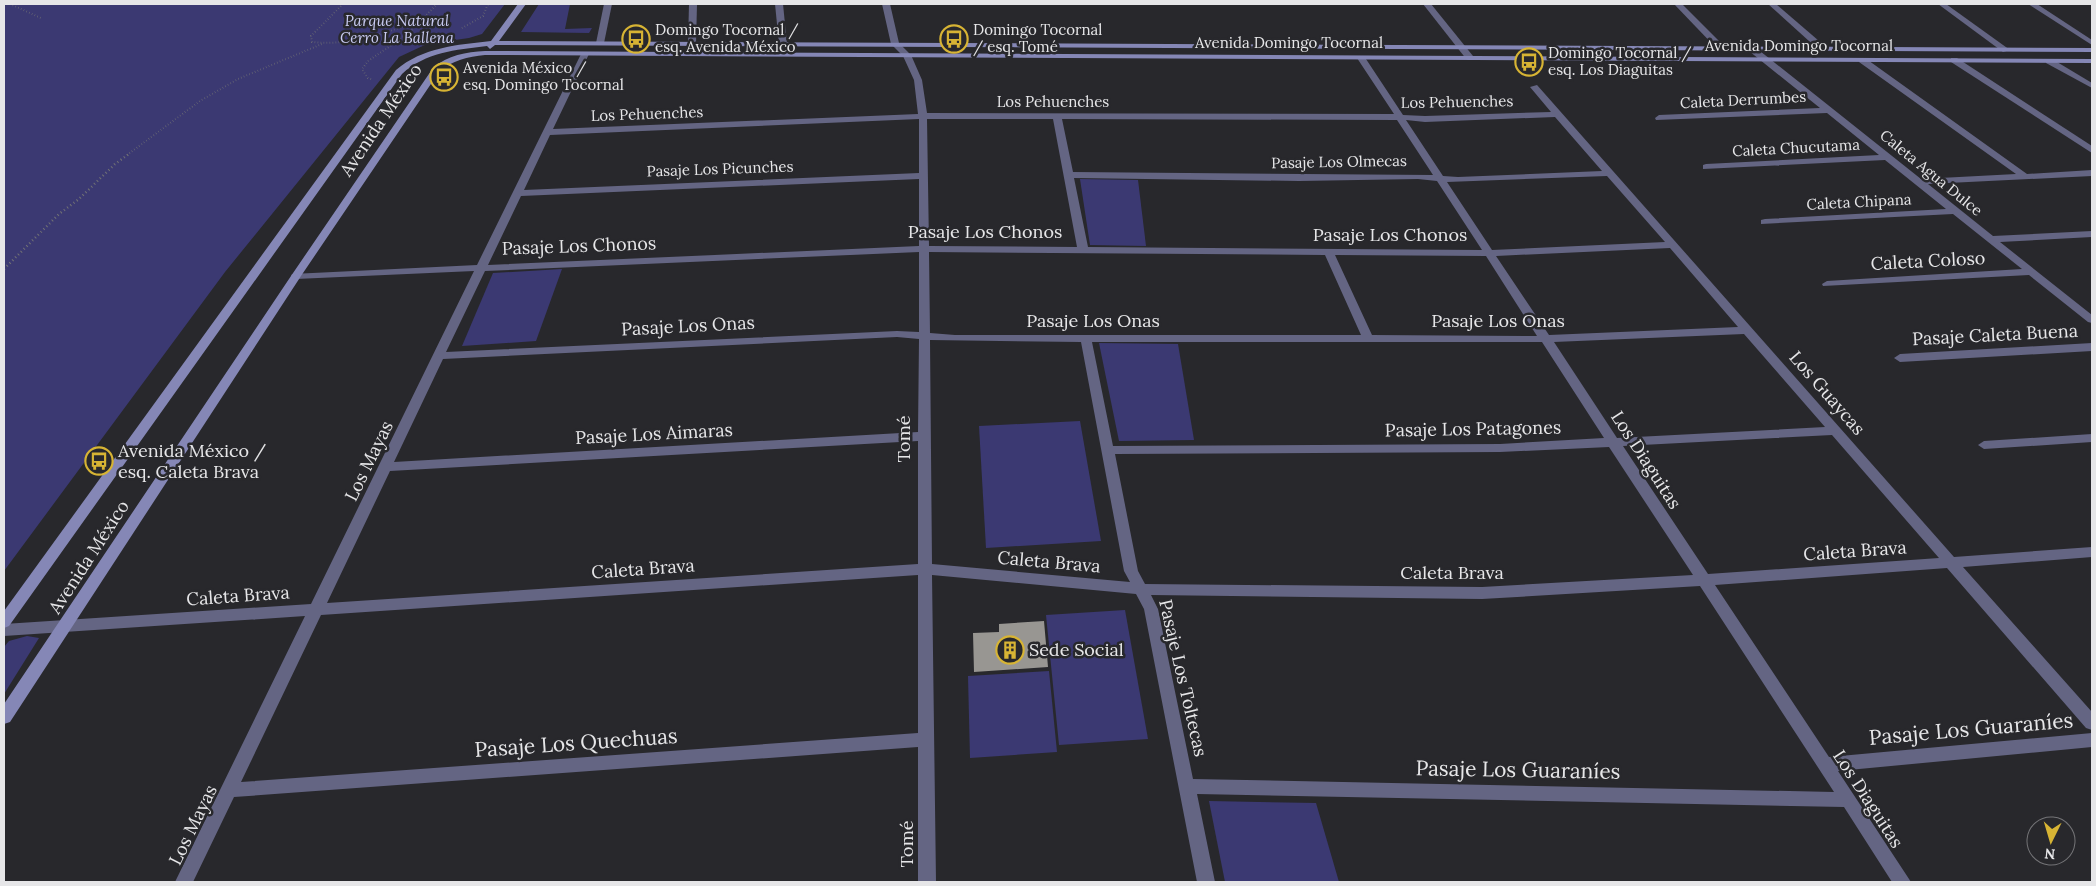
<svg xmlns="http://www.w3.org/2000/svg" width="2096" height="886" font-family="Lora,serif">
  <rect width="100%" height="100%" fill="#28282c"/>
  <g fill="#3b3972">
    <path d="M4,4H505L482,34L469,38L427,44L399,57L225,272L4,571Z"/>
    <path d="M539,4H570L565,29L592,28L589,33L521,32Z"/>
    <path d="M1080,179L1138,180L1146,246L1090,245Z"/>
    <path d="M562,269L536,341L462,346L493,273Z"/>
    <path d="M1099,343L1178,344L1194,440L1119,441Z"/>
    <path d="M1080,421L1101,541L986,548L979,426Z"/>
    <path d="M1125,610L1148,739L1059,745L1046,615Z"/>
    <path d="M27,636L39,638L4,694V647L9,641Z"/>
    <path d="M1049,671L1057,752L970,758L968,676Z"/>
    <path d="M1209,801L1316,803L1339,882H1225Z"/>
  </g>
  <path fill="#989692" d="M1044,621L1048,667L974,672L973,633L999,632V624Z"/>
  <g fill="none" stroke-linecap="round" stroke-linejoin="round">
    <g stroke="#727275" stroke-width="2" stroke-dasharray="0.5 2.5" stroke-linecap="butt">
      <path d="M10,4L41,18"/>
      <path d="M343,4L311,36L312,42C350,46 384,34 419,20"/>
      <path d="M462,28L483,16L488,4"/>
      <path d="M397,42L411,43"/>
      <path d="M371,79L368,78L362,69L368,61L408,34L437,4"/>
      <path d="M127,155L200,101L238,79L322,44"/>
    </g>
    <path stroke="#727275" stroke-width="2.5" stroke-dasharray="1 3" stroke-linecap="butt" d="M4,269L59,214L79,199L115,164L129,154"/>
    <g fill="#646583" fill-rule="evenodd">
      <path d="M604,4H612L604,43L600,45L596,43Z"/>
      <path d="M689,4H697L696,44L692,46L688,44Z"/>
      <path d="M775,4H783L787,44L783,46L779,44Z"/>
      <path d="M882,4H890L899,43L911,55L922,80L927,113L1394,114L1357,58L1361,56H1364L1403,115L1425,116L1551,112L1530,87L1537,85L1954,557L2092,547V557L1963,567L2092,712V730L2086,728L1947,568L1715,585L1829,757L2092,733V747L1838,771L1911,882H1892L1844,807L1197,794L1215,882H1197L1144,609L1136,594L932,575L936,882H918V747L234,797L193,882H175L305,616L4,636V624L311,604L474,271L296,279L291,276L292,274L477,265L582,52L589,54L553,129L918,114L914,80L903,56L891,44ZM1555,117L1602,171L1458,177L1443,176L1406,120L1425,122ZM919,119V173L524,190L550,135ZM927,119H1053L1077,247L929,246ZM1062,119L1397,120L1433,175L1073,172ZM1607,176L1665,242L1492,250L1447,182ZM1074,178L1299,181L1418,179L1437,181L1482,250L1088,247ZM919,179V246L488,265L521,196ZM1670,248L1738,327L1549,335L1496,256ZM919,252V332L897,331L446,352L485,271ZM929,252L1325,255L1361,335H955L930,333ZM1335,255L1486,256L1537,336L1372,335ZM1744,334L1825,427L1617,438L1554,342ZM897,337L919,339L918,432L394,462L443,359ZM930,340L1081,342L1124,571L1130,582L932,564ZM1092,342H1542L1604,438L1500,444L1113,446ZM1832,435L1939,558L1708,574L1623,446ZM918,441V564L327,603L390,471ZM1609,447L1693,575L1482,587L1145,584L1138,571L1115,454L1500,452ZM918,575V733L241,782L321,615ZM1700,586L1834,792L1193,779L1158,609L1151,595L1482,599Z"/>
      <path d="M1423,4H1431L1473,56V60H1467Z"/>
      <path d="M1674,4H1682L1725,47V51H1719Z"/>
      <path d="M1768,4H1776L1826,47V51H1820Z"/>
      <path d="M1938,4H1946L2010,50L2003,52Z"/>
      <path d="M2028,4H2037L2092,40V45Z"/>
      <path d="M1749,47H1755L1921,179L2016,174L1859,62V58H1865L2027,174L2092,170V176L1928,184L1993,236L2092,231V237L2000,242L2092,315V323L2088,322L2029,275L1823,286L1822,284L1827,281L2022,269L1953,214L1761,224V220L1765,219L1946,209L1885,160L1703,169V165L1706,164L1879,155L1827,113L1656,120L1655,118L1659,115L1820,108L1749,51Z"/>
      <path d="M1951,58H1957L2092,146V153L1951,62Z"/>
      <path d="M2046,59H2052L2092,83V88L2046,63Z"/>
      <path d="M2092,343V351L1900,362L1894,358L1900,354Z"/>
      <path d="M2092,434V442L1984,449L1978,445L1984,441Z"/>
    </g>
    <g fill="#8587b6" fill-rule="evenodd">
      <path d="M518,4H526L499,41L2092,48V52L495,45L490,49L487,46C455,50 426,52 402,74L9,626L4,628V611L396,70C423,47 457,45 491,41Z"/>
      <path d="M485,51L2092,59V63L485,55C468,57 452,60 439,72L301,276L10,722L4,724V704L291,276L433,68C448,55 466,52 485,51Z"/>
    </g>
  </g>
  <defs>
    <g id="bus-ring" transform="scale(1.4375)"><circle r="9.5" fill="#28282c" stroke="#d7b434" stroke-width="1.5"/><path d="M-5-6H5V4H4V6H2V4H-2V6H-4V4H-5ZM-3.5-4V0h7V-4ZM-3.5 1.2v1.5H-2V1.2ZM2 1.2v1.5H3.5V1.2Z" fill="#d7b434"/></g>
    <g id="building-ring" transform="scale(1.4375)"><circle r="9.5" fill="#28282c" stroke="#d7b434" stroke-width="1.5"/><path d="M-4-6H4V6H1V3H-1V6H-4ZM-2.5-4.3h1.7v1.8h-1.7ZM.8-4.3h1.7v1.8H.8ZM-2.5-1h1.7V.8h-1.7ZM.8-1h1.7V.8H.8Z" fill="#d7b434"/></g>
  </defs>
  <g fill-rule="evenodd">
    <use href="#bus-ring" x="636" y="39"/>
    <use href="#bus-ring" x="954" y="39"/>
    <use href="#bus-ring" x="1529" y="62"/>
    <use href="#bus-ring" x="444" y="77"/>
    <use href="#bus-ring" x="99" y="461"/>
    <use href="#building-ring" x="1010" y="650"/>
  </g>
  <g text-anchor="middle" stroke-width="5" stroke-linejoin="round" paint-order="stroke">
    <g font-size="15" font-style="italic" fill="#c9cbf2" stroke="#28282c">
      <text x="397" y="26">Parque Natural<tspan x="397" dy="17">Cerro La Ballena</tspan></text>
    </g>
    <g font-size="15" fill="#e6e6e8" stroke="#28282c" text-anchor="start">
      <text x="655" y="35">Domingo Tocornal /<tspan x="655" dy="17">esq. Avenida México</tspan></text>
      <text x="973" y="35">Domingo Tocornal<tspan x="973" dy="17">/ esq. Tomé</tspan></text>
      <text x="1548" y="58">Domingo Tocornal /<tspan x="1548" dy="17">esq. Los Diaguitas</tspan></text>
      <text x="463" y="73">Avenida México /<tspan x="463" dy="17">esq. Domingo Tocornal</tspan></text>
    </g>
    <g font-size="15" fill="#e6e6e8" stroke="#28282c">
      <text x="1289" y="48">Avenida Domingo Tocornal</text>
      <text x="1799" y="51">Avenida Domingo Tocornal</text>
      <text transform="translate(1743 100) rotate(-3)" y="5">Caleta Derrumbes</text>
      <text x="1053" y="107">Los Pehuenches</text>
      <text transform="translate(1457 102) rotate(-1)" y="5">Los Pehuenches</text>
      <text transform="translate(647 114) rotate(-2)" y="5">Los Pehuenches</text>
      <text transform="translate(1796 148) rotate(-3)" y="5">Caleta Chucutama</text>
      <text transform="translate(1339 162) rotate(-1)" y="5">Pasaje Los Olmecas</text>
      <text transform="translate(720 169) rotate(-2)" y="5">Pasaje Los Picunches</text>
      <text transform="translate(1931 173) rotate(39)" y="5">Caleta Agua Dulce</text>
      <text transform="translate(1859 202) rotate(-3)" y="5">Caleta Chipana</text>
    </g>
    <g font-size="18" fill="#e6e6e8" stroke="#28282c">
      <text transform="translate(381 120) rotate(-56)" y="6">Avenida México</text>
      <text x="985" y="238">Pasaje Los Chonos</text>
      <text x="1390" y="241">Pasaje Los Chonos</text>
      <text transform="translate(579 246) rotate(-2)" y="6">Pasaje Los Chonos</text>
      <text transform="translate(1928 261) rotate(-3)" y="6">Caleta Coloso</text>
      <text x="1093" y="327">Pasaje Los Onas</text>
      <text x="1498" y="327">Pasaje Los Onas</text>
      <text transform="translate(688 326) rotate(-3)" y="6">Pasaje Los Onas</text>
      <text transform="translate(1995 335) rotate(-3)" y="6">Pasaje Caleta Buena</text>
      <text transform="translate(1827 393) rotate(49)" y="6">Los Guaycas</text>
      <text transform="translate(1473 429) rotate(-1)" y="6">Pasaje Los Patagones</text>
      <text transform="translate(654 434) rotate(-3)" y="6">Pasaje Los Aimaras</text>
      <text transform="translate(904 439) rotate(-90)" y="6">Tomé</text>
      <text transform="translate(1646 460) rotate(57)" y="6">Los Diaguitas</text>
      <text transform="translate(369 461) rotate(-64)" y="6">Los Mayas</text>
      <text transform="translate(1855 551) rotate(-4)" y="6">Caleta Brava</text>
      <text transform="translate(89 557) rotate(-57)" y="6">Avenida México</text>
      <text transform="translate(1049 562) rotate(5)" y="6">Caleta Brava</text>
      <text transform="translate(643 569) rotate(-4)" y="6">Caleta Brava</text>
      <text x="1452" y="579">Caleta Brava</text>
      <text transform="translate(238 596) rotate(-4)" y="6">Caleta Brava</text>
      <text transform="translate(1183 678) rotate(77)" y="6">Pasaje Los Toltecas</text>
      <text transform="translate(1868 799) rotate(57)" y="6">Los Diaguitas</text>
      <text transform="translate(193 825) rotate(-64)" y="6">Los Mayas</text>
      <text transform="translate(907 844) rotate(-90)" y="6">Tomé</text>
    </g>
    <g font-size="18" fill="#e6e6e8" stroke="#28282c" text-anchor="start">
      <text x="118" y="457">Avenida México /<tspan x="118" dy="21">esq. Caleta Brava</tspan></text>
      <text x="1029" y="656">Sede Social</text>
    </g>
    <g font-size="21" fill="#e6e6e8" stroke="#28282c">
      <text transform="translate(1971 729) rotate(-5)" y="7">Pasaje Los Guaraníes</text>
      <text transform="translate(576 743) rotate(-4)" y="7">Pasaje Los Quechuas</text>
      <text transform="translate(1518 770) rotate(1)" y="7">Pasaje Los Guaraníes</text>
    </g>
  </g>
  <rect width="2096" height="886" fill="none" stroke="#e6e6e8" stroke-width="10"/>
  <g transform="translate(2051 841) rotate(185)"><circle r="24" fill="#28282c" stroke="#747477"/>
  <path d="M0-4L9 19L0 12L-9 19Z" fill="#d7b434"/>
  <text y="-8" font-size="14" font-weight="bold" text-anchor="middle" fill="#e6e6e8">N</text>
  </g>
</svg>
